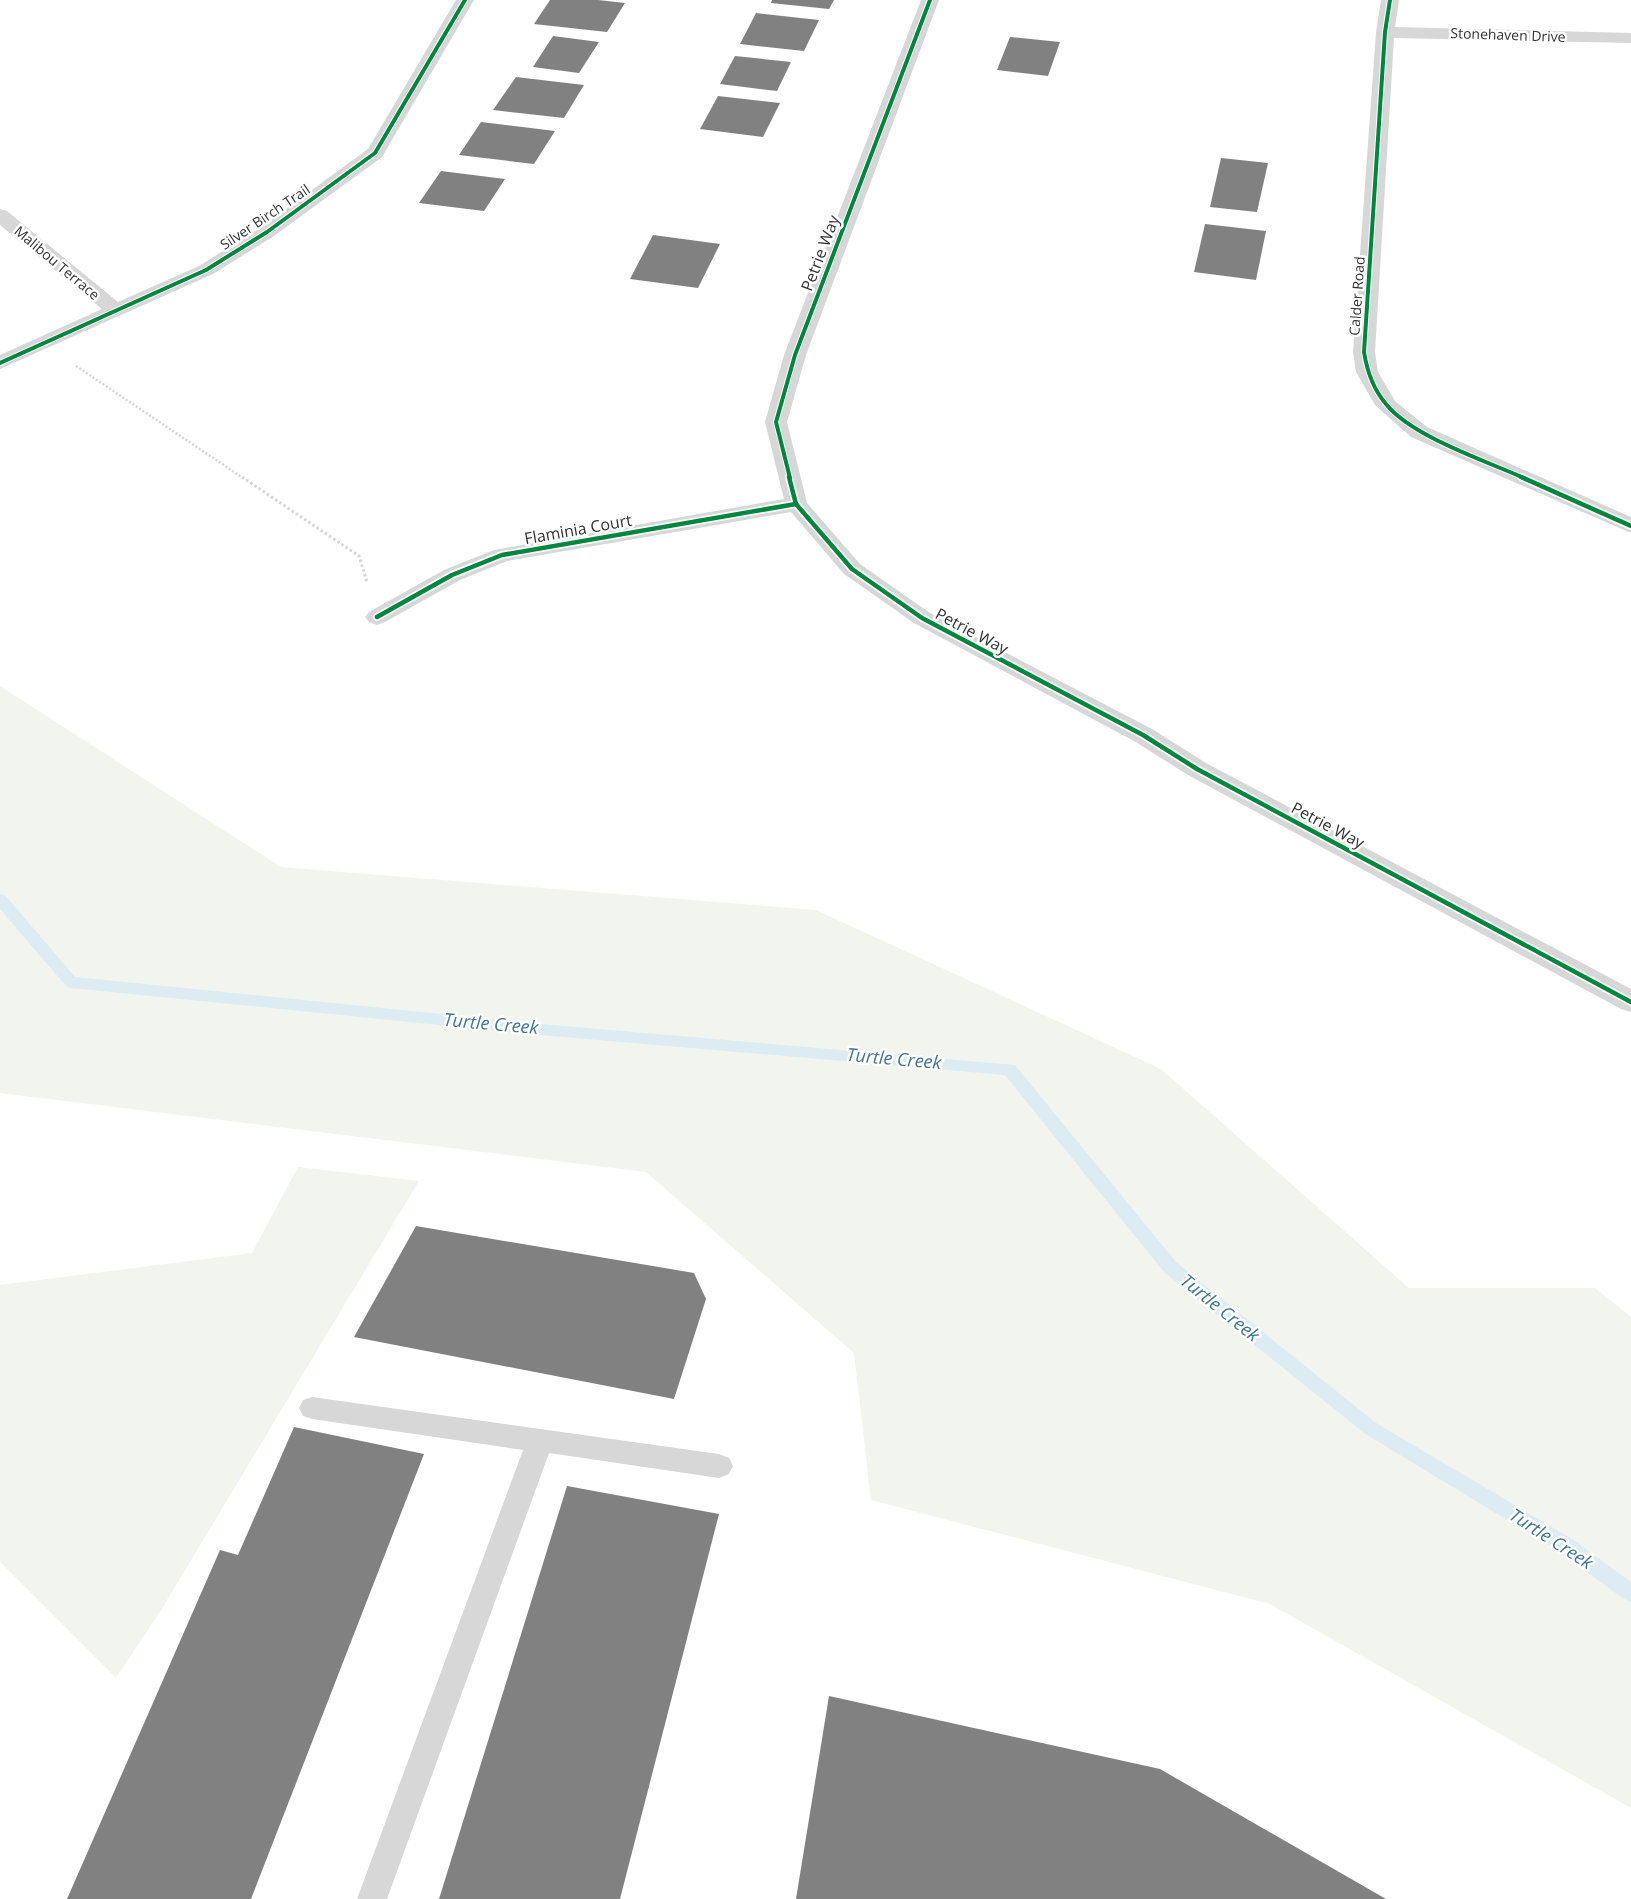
<svg xmlns="http://www.w3.org/2000/svg" width="1631" height="1899" font-family="'Open Sans',sans-serif">
  <rect width="100%" height="100%" fill="#fff"/>
  <g fill="#f1f5ed">
    <path d="M0,686L281,867L816,910L1161,1069L1409,1288H1595L1631,1317V1808L1270,1604L871,1500L854,1353L646,1172L0,1093Z"/>
    <path d="M298,1167L419,1181L161,1610L116,1678L0,1562V1285L252,1253Z"/>
  </g>
  <g fill="none" stroke-linecap="round" stroke-linejoin="round">
    <path fill="#ddebf3" fill-rule="evenodd" d="M0,894L5,895L75,977L540,1024L1015,1065L1176,1262L1376,1423L1572,1539L1631,1582V1602L1624,1599L1558,1551L1364,1433L1164,1272L1005,1075L540,1035L71,988L66,986L0,909Z"/>
  </g>
  <g fill="#818181">
    <path d="M550,0H598L625,3L607,32L534,24Z"/>
    <path d="M772,0H834L829,9L771,3Z"/>
    <path d="M756,13L819,20L804,51L740,44Z"/>
    <path d="M553,36L599,42L579,73L533,67Z"/>
    <path d="M1010,37L1060,42L1048,76L997,70Z"/>
    <path d="M735,56L791,62L777,91L720,84Z"/>
    <path d="M516,77L584,85L564,118L493,110Z"/>
    <path d="M718,96L780,103L763,137L700,129Z"/>
    <path d="M481,122L555,131L534,164L459,155Z"/>
    <path d="M1221,158L1268,163L1257,212L1210,207Z"/>
    <path d="M441,171L505,179L484,211L419,203Z"/>
    <path d="M1205,224L1266,231L1256,280L1194,272Z"/>
    <path d="M653,235L720,244L698,288L630,279Z"/>
    <path d="M416,1226L694,1273L706,1299L674,1399L354,1337Z"/>
    <path d="M294,1427L424,1454L251,1899H67L220,1550L238,1555Z"/>
    <path d="M567,1486L719,1514L620,1899H439Z"/>
    <path d="M829,1696L1160,1769L1386,1899H796Z"/>
  </g>
  <g fill="none" stroke-linecap="round" stroke-linejoin="round">
    <path stroke="#d6d6d6" stroke-width="2.5" stroke-dasharray="2 2" stroke-linecap="butt" d="M76,366L243,478"/>
    <path stroke="#d6d6d6" stroke-width="3" stroke-dasharray="2.5 2.5" stroke-linecap="butt" d="M242,477L359,556L367,582"/>
    <path fill="#d7d7d7" fill-rule="evenodd" d="M312,1397L719,1454L729,1458L733,1466L729,1474L719,1478L549,1453L387,1899H357L523,1450L312,1419L303,1416L299,1408L303,1400Z"/>
    <g fill="#d7d7d7" fill-rule="evenodd">
      <path d="M456,0H474L382,157L274,236L213,274L0,369V355L102,309L0,225V209L7,211L118,302L199,266L260,228L368,149Z"/>
      <path d="M921,0H939L806,355L787,422L807,503L860,564L930,613L1152,729L1206,763L1631,989V1012L1621,1009L1188,775L1134,741L914,623L844,574L791,512L507,561L460,580L385,622L377,625L369,622L365,617L369,612L444,570L494,550L784,499L765,422L784,355Z"/>
      <path d="M1381,0H1399L1395,27L1631,33V43L1394,38L1375,352L1378,372L1395,401L1427,427L1631,517V533L1411,437L1375,405L1356,372L1353,352L1376,32Z"/>
    </g>
    <g stroke="#fff" stroke-width="6">
      <g id="cycleway-far1">
        <path d="M1390,0L1385,32L1364,352C1367,371 1373,389 1386,404C1411,436 1486,461 1524,478"/>
        <path d="M0,363L206,270L267,232L375,153L465,0"/>
        <path d="M790,478L776,422L795,355L930,0"/>
      </g>
    </g>
    <g stroke="#fff" stroke-width="8">
      <g id="cycleway">
        <path d="M789,477L796,504L852,569L922,618L1143,735L1197,769L1631,1002"/>
        <path d="M1521,477L1631,526"/>
        <path d="M377,617L452,575L502,555L796,504"/>
      </g>
    </g>
    <use href="#cycleway-far1" stroke="#00873e" stroke-width="4"/>
    <use href="#cycleway" stroke="#00873e" stroke-width="4.5"/>
  </g>
  <g text-anchor="middle" stroke-width="5" stroke-linejoin="round" paint-order="stroke">
    <g font-size="14" fill="#333" stroke="#fff">
      <text transform="translate(1508 35) rotate(2)" y="5">Stonehaven Drive</text>
      <text transform="translate(265 217) rotate(-34)" y="5">Silver Birch Trail</text>
      <text transform="translate(57 263) rotate(40)" y="5">Malibou Terrace</text>
      <text transform="translate(1357 296) rotate(-86)" y="5">Calder Road</text>
    </g>
    <g font-size="16" fill="#333" stroke="#fff">
      <text transform="translate(820 253) rotate(-69)" y="6">Petrie Way</text>
      <text transform="translate(578 529) rotate(-10)" y="6">Flaminia Court</text>
      <text transform="translate(972 631) rotate(28)" y="6">Petrie Way</text>
      <text transform="translate(1328 825) rotate(28)" y="6">Petrie Way</text>
    </g>
    <g font-size="18" font-style="italic" fill="#3f7597" stroke="#fff">
      <text transform="translate(491 1024) rotate(5)" y="6">Turtle Creek</text>
      <text transform="translate(894 1059) rotate(5)" y="6">Turtle Creek</text>
      <text transform="translate(1220 1308) rotate(39)" y="6">Turtle Creek</text>
      <text transform="translate(1551 1539) rotate(33)" y="6">Turtle Creek</text>
    </g>
  </g>
</svg>
